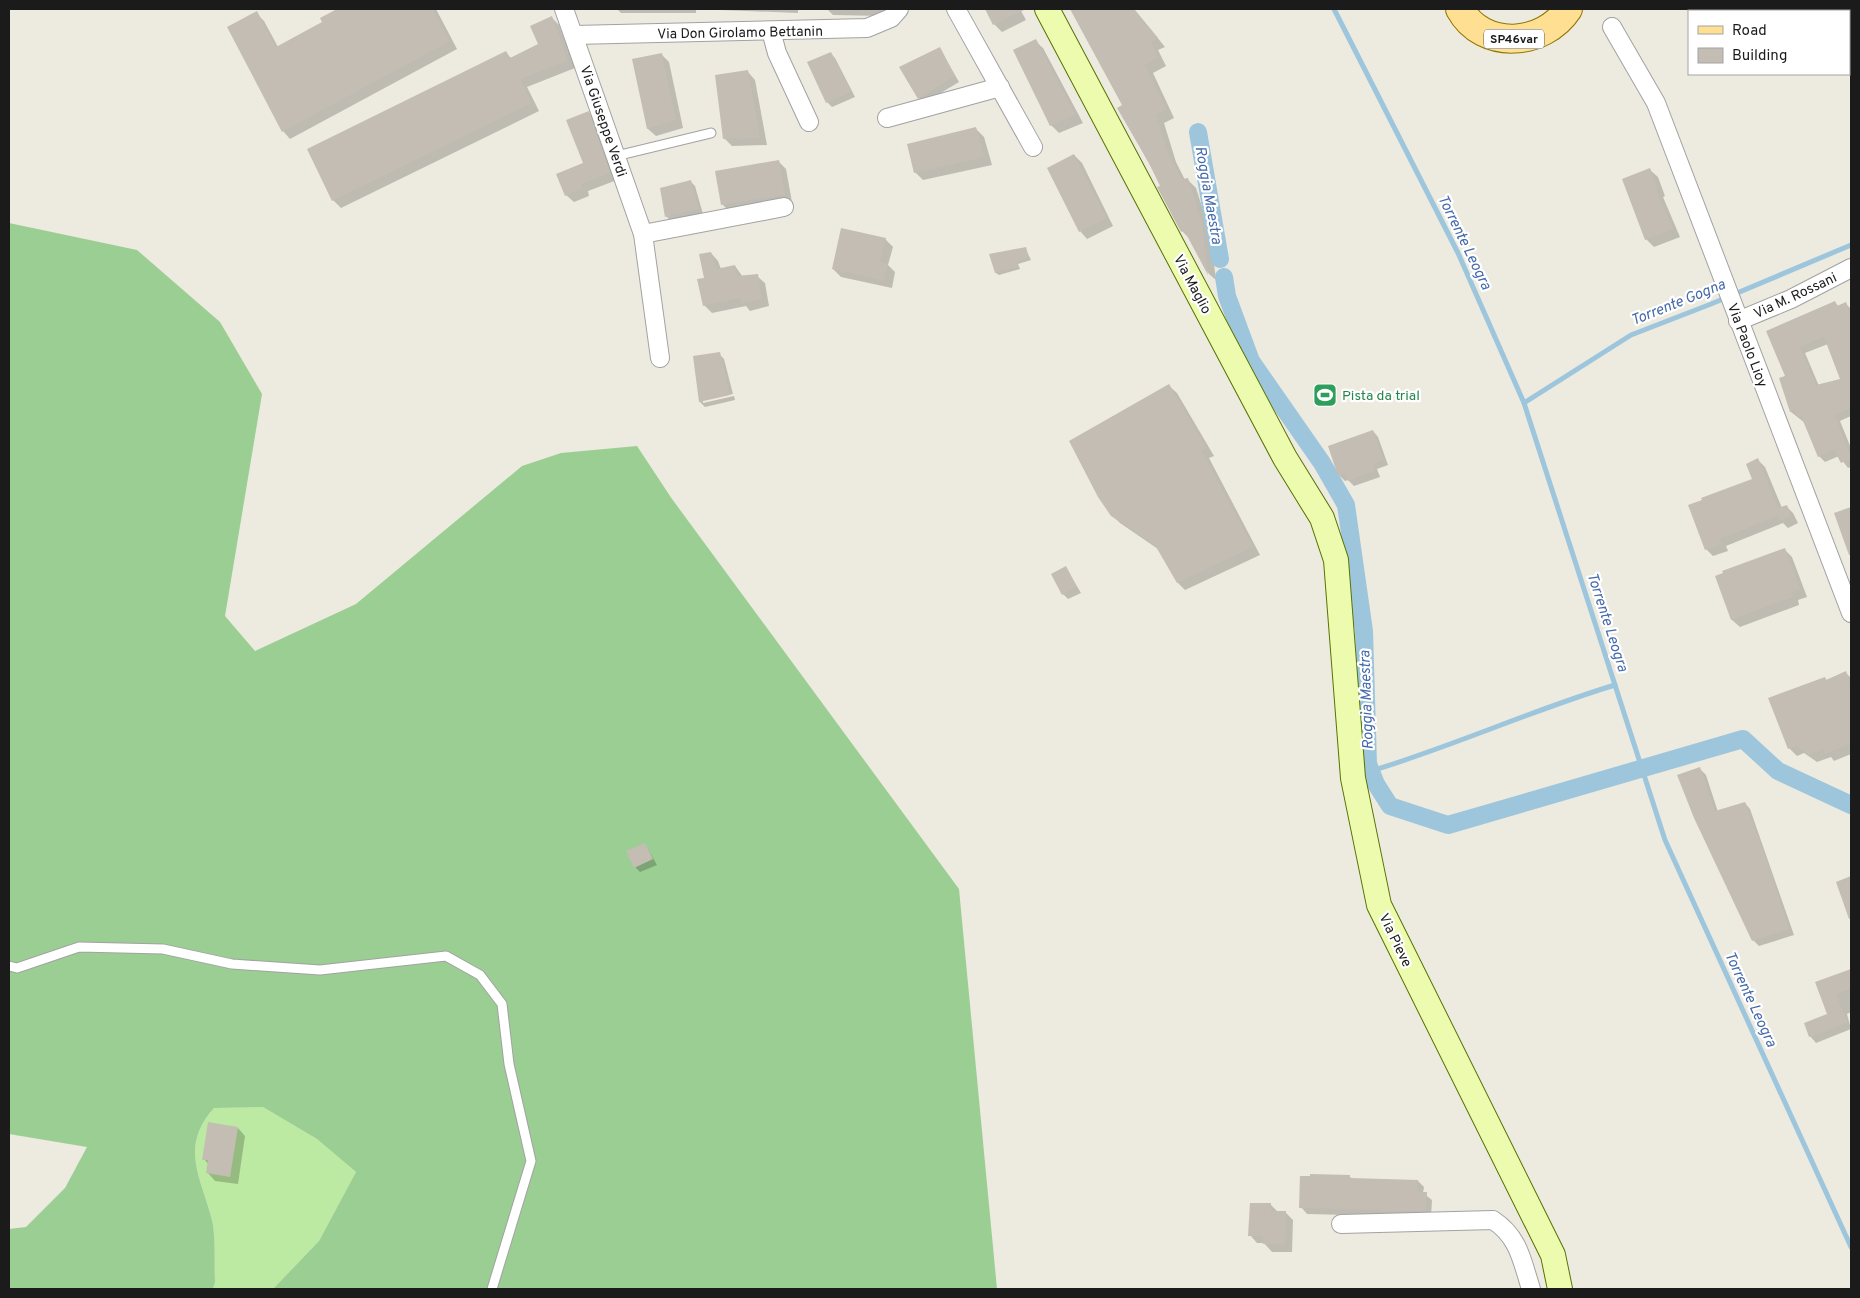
<svg xmlns="http://www.w3.org/2000/svg" width="1860" height="1298" font-family="Overpass,sans-serif">
  <rect width="100%" height="100%" fill="#edeadf"/>
  <path fill="#bceaa2" d="M263,1107L317,1139L356,1172L319,1241L273,1289H213L215,1282C214,1262 216,1239 212,1220C201,1177 179,1147 214,1108Z"/>
  <path fill="#9bce92" d="M9,223L137,250L220,322L262,394L225,616L255,651L356,604L522,466L561,453L637,446L672,499L959,889L997,1289H273L319,1241L356,1172L317,1139L263,1107L214,1108C179,1147 201,1177 212,1220C216,1239 214,1262 215,1282L213,1289H9V1229L26,1227L65,1188L87,1147L9,1134Z"/>
  <g fill="#0003" fill-rule="evenodd">
    <path d="M340,9H436L457,49L290,139L283,131L256,13L264,21L278,47L324,23L322,18Z"/>
    <path d="M617,9H798V13L696,9V13H621Z"/>
    <path d="M827,9H883L884,16L833,15Z"/>
    <path d="M987,9H1020L1026,20L1002,32L994,24Z"/>
    <path d="M1072,9H1102L1103,12L1109,9H1134L1165,47L1158,50L1166,66L1153,73L1174,118L1164,123L1176,162L1185,180H1188L1196,188L1210,232L1216,280L1209,274L1190,239L1182,231L1162,187L1119,109L1124,106Z"/>
    <path d="M551,17L559,25L575,68L527,87L539,111L341,208L333,200L506,53L511,58L539,45Z"/>
    <path d="M1035,41L1043,48L1083,123L1059,133L1051,125Z"/>
    <path d="M940,49L959,82L924,103L919,98Z"/>
    <path d="M830,53L835,58L855,97L832,107L827,102Z"/>
    <path d="M661,54L669,62L683,128L656,136L648,129L634,60Z"/>
    <path d="M748,72L755,80L767,145L732,146L724,138Z"/>
    <path d="M588,112L595,120L617,180L588,191L589,196L574,202L566,195L584,164Z"/>
    <path d="M976,129L984,137L992,165L923,180L915,172Z"/>
    <path d="M1074,155L1082,163L1113,226L1087,239L1080,231Z"/>
    <path d="M778,161L786,169L792,202L730,212L722,204Z"/>
    <path d="M1650,170L1658,177L1665,196L1663,197L1680,237L1654,247L1646,239Z"/>
    <path d="M690,181L695,186L703,214L671,221L666,216Z"/>
    <path d="M885,239L893,247L888,265L895,272L892,288L841,277L833,269Z"/>
    <path d="M1025,248L1031,260L1018,264L1020,269L999,275L996,273L991,255Z"/>
    <path d="M711,253L718,261L721,269L735,266L743,277L757,276L765,283L769,306L750,311L746,306L712,313L704,305L705,279Z"/>
    <path d="M1835,302L1839,307L1846,304L1851,309V416L1840,421L1851,448V467L1848,468L1839,456L1825,462L1819,456L1805,423L1791,412L1780,379L1786,376L1768,332ZM1828,344L1842,380L1819,386L1805,353Z"/>
    <path d="M719,354L724,359L733,394L703,400V403L734,396L735,400L705,407L700,402Z"/>
    <path d="M1169,386L1177,393L1214,456L1209,458L1260,555L1185,590L1178,583L1158,549L1120,523L1112,515Z"/>
    <path d="M1373,431L1378,437L1388,465L1377,469L1380,477L1354,486L1348,480L1345,481L1339,475Z"/>
    <path d="M1758,460L1765,467L1782,508L1786,506L1793,513L1798,523L1788,528L1783,523L1726,546L1728,551L1713,556L1706,549L1754,479Z"/>
    <path d="M1785,550L1792,557L1807,597L1798,600L1799,605L1740,627L1732,620L1717,577Z"/>
    <path d="M1066,568L1081,593L1068,599L1063,594Z"/>
    <path d="M1846,673L1851,678V754L1834,761L1831,757L1817,762L1804,753L1797,756L1789,748L1825,678L1827,681Z"/>
    <path d="M1700,769L1706,775L1718,812L1745,803L1750,809L1794,935L1759,946L1753,940Z"/>
    <path d="M645,844L657,865L640,872L635,867Z"/>
    <path d="M1851,971V1012L1847,1014L1851,1029L1816,1043L1810,1036L1828,1015L1816,983Z"/>
    <path d="M238,1128L245,1136L238,1184L215,1181L208,1173L209,1165L204,1159Z"/>
    <path d="M1349,1176L1353,1180L1418,1181L1424,1187L1423,1193L1432,1200L1431,1217L1307,1214L1301,1207Z"/>
    <path d="M1271,1205L1278,1212H1285L1293,1220L1292,1252H1272L1264,1243H1257L1250,1235Z"/>
  </g>
  <g fill="none" stroke-linecap="round" stroke-linejoin="round">
    <g stroke="#9dc6dd" stroke-width="5">
      <path d="M1334,9L1458,253L1524,403L1665,840L1851,1247"/>
      <path d="M1524,403L1631,335L1711,304L1851,245"/>
      <path d="M1371,771C1454,746 1532,710 1615,685"/>
    </g>
    <g stroke="#9dc6dd" stroke-width="18">
      <path d="M1198,132L1220,259"/>
      <path d="M1224,277L1227,296L1251,361L1322,463L1346,505L1364,631L1368,764L1376,784L1390,806L1448,825L1743,739L1778,771L1851,805"/>
    </g>
  </g>
  <g fill="#c4bdb3" fill-rule="evenodd">
    <path d="M337,9H433L450,41L282,132L227,27L257,11L276,47L322,22L320,18Z"/>
    <path d="M985,9H1026L993,25Z"/>
    <path d="M1070,9H1134L1158,38L1151,42L1159,57L1145,65L1167,109L1156,115L1168,153L1182,179L1188,178L1202,223L1208,275L1184,230L1181,232L1157,187L1160,186L1149,163L1117,108L1122,105Z"/>
    <path d="M552,16L568,61L520,79L532,103L332,201L307,149L506,51L510,58L538,44L530,26Z"/>
    <path d="M1036,39L1076,115L1050,126L1013,50Z"/>
    <path d="M940,47L955,76L918,99L899,67Z"/>
    <path d="M831,52L851,92L826,103L807,62Z"/>
    <path d="M662,53L676,120L647,129L632,59Z"/>
    <path d="M748,70L760,138L723,139L715,75Z"/>
    <path d="M589,111L610,173L581,184L583,188L565,196L556,174L583,163L566,120Z"/>
    <path d="M976,127L985,157L914,173L907,144Z"/>
    <path d="M1074,154L1107,218L1079,232L1047,168Z"/>
    <path d="M779,160L785,195L721,205L715,171Z"/>
    <path d="M1650,168L1658,189H1656L1673,229L1645,240L1622,179Z"/>
    <path d="M691,180L699,209L665,217L660,188Z"/>
    <path d="M841,228L886,238L880,262L888,264L884,281L832,269Z"/>
    <path d="M1026,247L1029,258L1017,262L1018,267L995,273L989,254Z"/>
    <path d="M711,252L716,269L735,265L737,276L758,274L762,299L742,304L740,298L703,306L697,279L704,278L699,254Z"/>
    <path d="M1835,301L1837,306L1846,302L1851,315V408L1835,415L1851,458L1841,463L1834,450L1818,457L1801,416L1798,418L1795,410L1790,412L1779,378L1785,376L1766,331ZM1824,337L1840,379L1816,385L1800,347Z"/>
    <path d="M720,352L730,395L699,402L693,356Z"/>
    <path d="M1169,384L1207,448L1202,451L1253,547L1177,583L1155,545L1111,516L1098,497L1069,441Z"/>
    <path d="M1373,430L1384,460L1373,464L1375,471L1348,481L1345,474L1338,476L1328,446Z"/>
    <path d="M1758,458L1778,508L1787,505L1791,516L1780,521L1778,516L1720,539L1722,544L1705,550L1688,505L1702,500L1701,498L1752,479L1746,464Z"/>
    <path d="M1851,507V555H1849L1834,513Z"/>
    <path d="M1785,548L1800,589L1791,593L1793,597L1731,620L1715,576L1723,573L1722,571Z"/>
    <path d="M1066,566L1077,587L1062,595L1051,574Z"/>
    <path d="M1846,671L1851,686V743L1825,754L1824,749L1809,755L1796,746L1788,749L1768,698L1825,677L1826,680Z"/>
    <path d="M1700,767L1715,811L1745,802L1770,869L1789,929L1752,941L1694,818L1677,775Z"/>
    <path d="M645,843L653,859L634,868L626,851Z"/>
    <path d="M1851,876V918L1849,919L1836,882Z"/>
    <path d="M1851,969V989L1836,994L1848,1023L1809,1037L1804,1023L1827,1014L1815,982Z"/>
    <path d="M208,1122L238,1127L230,1177L206,1173L208,1160H202Z"/>
    <path d="M1310,1174L1350,1175V1178L1418,1180L1417,1192H1427L1426,1211L1381,1212V1210L1299,1208L1300,1176H1310Z"/>
    <path d="M1250,1203H1271V1211H1286L1285,1245L1263,1244V1236H1248Z"/>
  </g>
  <g fill="none" stroke-linecap="round" stroke-linejoin="round">
    <g stroke="#a2a2a2" stroke-width="11">
      <g id="lane">
        <path d="M616,156L711,133"/>
        <path d="M9,966L17,968L79,947L163,949L232,964L320,970L446,956L480,975L502,1004L509,1064L531,1161L492,1289"/>
      </g>
    </g>
    <g stroke="#a2a2a2" stroke-width="20">
      <g id="street">
        <path d="M564,9L643,234L660,358"/>
        <path d="M956,9L1033,147"/>
        <path d="M1612,27L1656,103L1851,613"/>
        <path d="M771,31L777,53L809,122"/>
        <path d="M574,35L867,28L891,18L899,9"/>
        <path d="M887,118L1000,87"/>
        <path d="M643,234L784,207"/>
        <path d="M1738,321L1791,299L1851,268"/>
        <path d="M1341,1224L1493,1220C1519,1237 1522,1261 1531,1289"/>
      </g>
    </g>
    <g stroke="#567201" stroke-width="26">
      <path id="secondary" d="M1047,9L1285,458L1322,518L1336,560L1353,778L1379,905L1553,1255L1560,1289"/>
    </g>
    <g stroke="#917500" stroke-width="30">
      <path id="primary" d="M1460,9C1483,51 1544,46 1568,9"/>
    </g>
    <use href="#lane" stroke="#fff" stroke-width="9"/>
    <use href="#street" stroke="#fff" stroke-width="18"/>
    <use href="#secondary" stroke="#edfbaf" stroke-width="24"/>
    <use href="#primary" stroke="#ffdf92" stroke-width="28"/>
  </g>
  <defs>
    <g id="stadium-square" transform="scale(1.25)"><rect x="-9" y="-9" width="18" height="18" rx="4" fill="#2e9e5b" stroke="#fff"/><path d="M0-5a6.5 5 0 1 0 0 10a6.5 5 0 1 0 0-10ZM-3.5-1.8h7v3.6h-7Z" fill="#fff"/></g>
  </defs>
  <g fill-rule="evenodd">
    <use href="#stadium-square" x="1325" y="395"/>
  </g>
  <g text-anchor="middle" stroke-width="4.5" stroke-linejoin="round" paint-order="stroke">
    <rect fill="#fff" stroke="#5f5f5f" stroke-width="1" x="1484" y="29.5" width="60" height="19" rx="4"/>
    <g font-size="12" font-weight="bold" fill="#1b1b1b">
      <text x="1514" y="43">SP46var</text>
    </g>
    <g font-size="14" fill="#1b1b1b" stroke="#fff">
      <text transform="translate(740 32) rotate(-1)" y="5">Via Don Girolamo Bettanin</text>
      <text transform="translate(604 121) rotate(71)" y="5">Via Giuseppe Verdi</text>
      <text transform="translate(1193 284) rotate(62)" y="5">Via Maglio</text>
      <text transform="translate(1795 295) rotate(-25)" y="5">Via M. Rossani</text>
      <text transform="translate(1748 345) rotate(69)" y="5">Via Paolo Lioy</text>
      <text transform="translate(1396 940) rotate(64)" y="5">Via Pieve</text>
    </g>
    <g font-size="14" fill="#27864d" stroke="#fff" text-anchor="start">
      <text x="1342" y="400">Pista da trial</text>
    </g>
    <g font-size="15" font-style="italic" fill="#456aac" stroke="#fff">
      <text transform="translate(1209 195) rotate(80)" y="5">Roggia Maestra</text>
      <text transform="translate(1465 242) rotate(64)" y="5">Torrente Leogra</text>
      <text transform="translate(1678 302) rotate(-22)" y="5">Torrente Gogna</text>
      <text transform="translate(1608 622) rotate(72)" y="5">Torrente Leogra</text>
      <text transform="translate(1366 700) rotate(-92)" y="5">Roggia Maestra</text>
      <text transform="translate(1751 999) rotate(65)" y="5">Torrente Leogra</text>
    </g>
  </g>
  <rect width="1860" height="1298" fill="none" stroke="#1b1b1b" stroke-width="20"/>
  <rect x="1688" y="10" width="162" height="65" fill="#ffffff" stroke="#a4a4a4"/>
  <rect x="1698" y="26" width="25" height="8" fill="#ffdf92" stroke="#a4a4a4"/>
  <text x="1732" y="35" font-size="15" fill="#1b1b1b">Road</text>
  <rect x="1698" y="48" width="25" height="15" fill="#c4bdb3" stroke="#a4a4a4"/>
  <text x="1732" y="60" font-size="15" fill="#1b1b1b">Building</text>
</svg>
